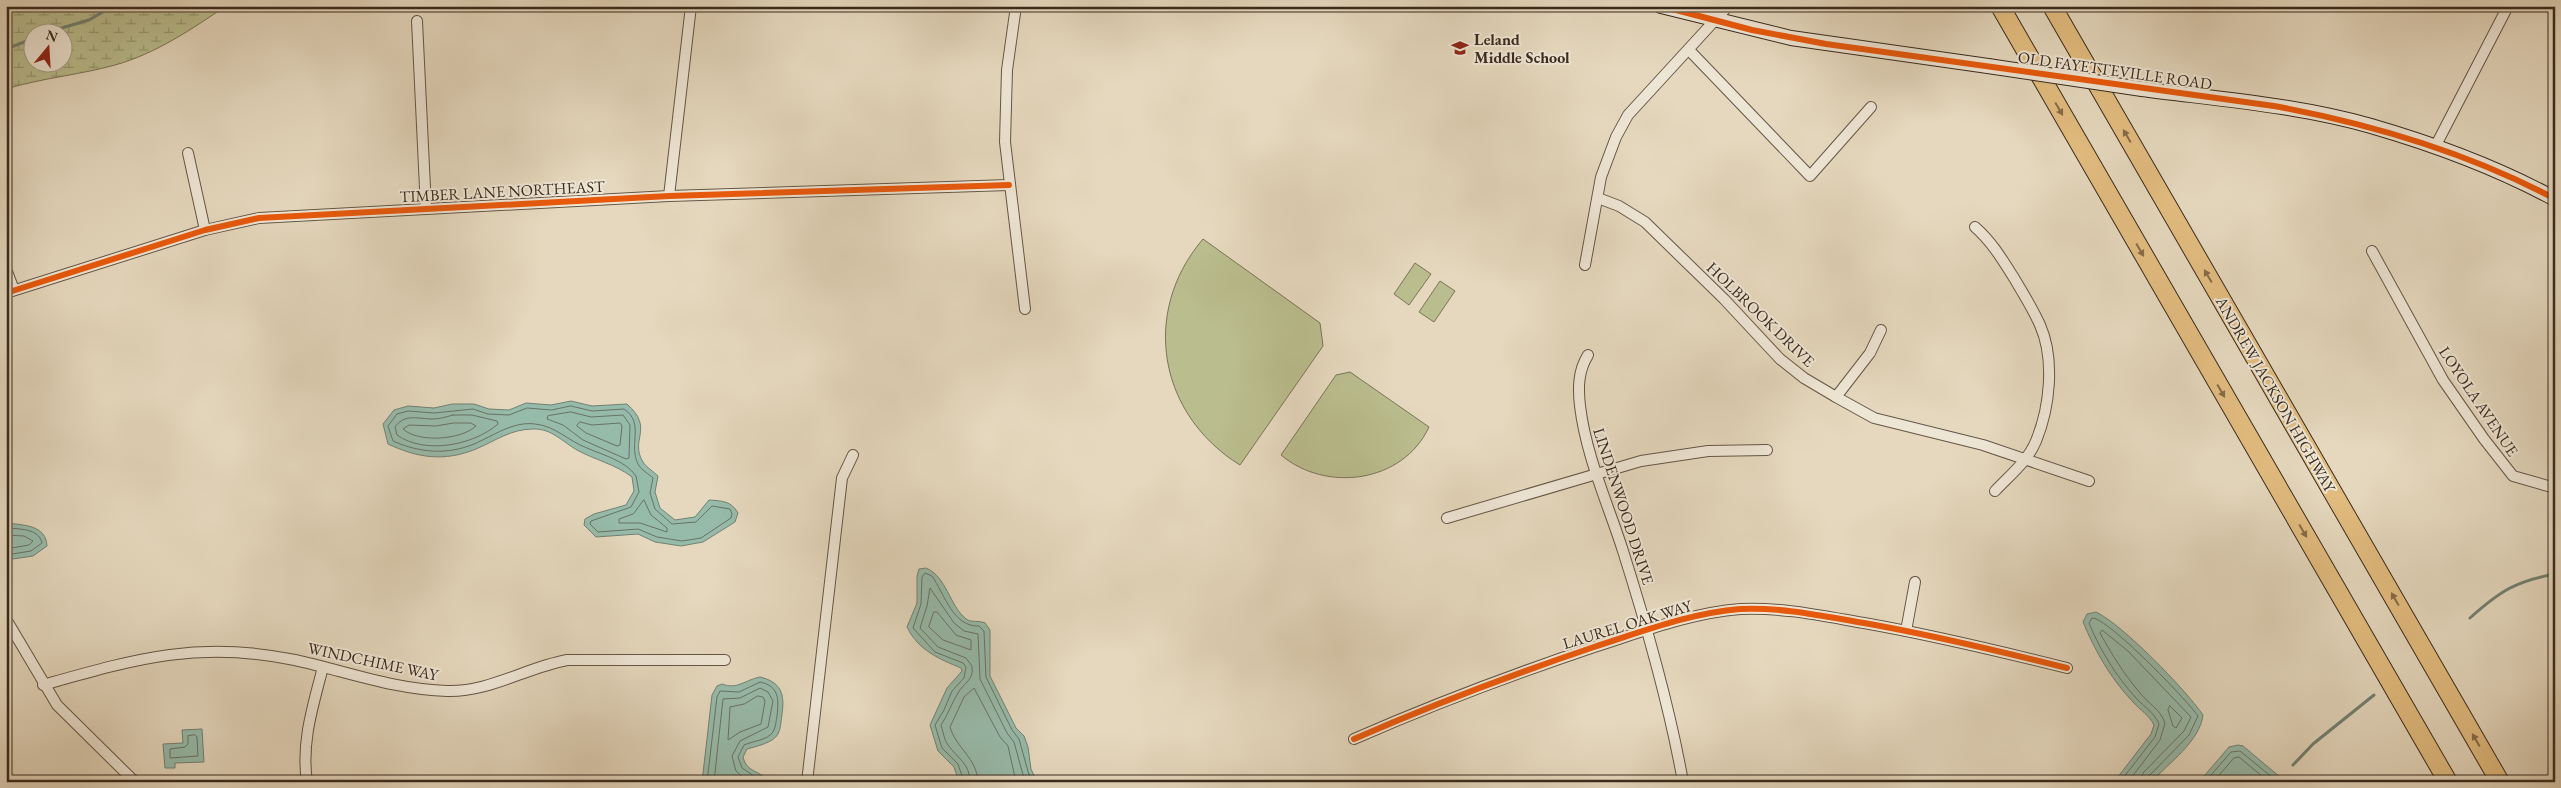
<svg xmlns="http://www.w3.org/2000/svg" width="2561" height="788" font-family="'EB Garamond',serif">
  <defs>
    <pattern id="wetland-marsh" width="20" height="14" patternUnits="userSpaceOnUse" patternTransform="scale(1.25)"><rect width="20" height="14" fill="#babd8e"/><path d="M1 5h8M5 5V1M11 12h8M15 12V8" fill="none" stroke="#989a73"/></pattern>
  </defs>
  <rect width="100%" height="100%" fill="#e5d8be"/>
  <filter id="stains"><feTurbulence type="fractalNoise" baseFrequency=".004" numOctaves="4"/><feColorMatrix values="0 0 0 0 .2 0 0 0 0 .09 0 0 0 0 .02 0 0 0 .5 -.17"/></filter>
  <radialGradient id="worn" r=".72"><stop offset=".6" stop-color="#630" stop-opacity="0"/><stop offset="1" stop-color="#630" stop-opacity=".3"/></radialGradient>
  <path fill="url(#wetland-marsh)" stroke="#7a7456" fill-rule="evenodd" d="M6,6H226C192,29 155,54 115,65C79,75 42,78 6,89ZM32,32H62V62H32Z"/>
  <g fill="#babd8e" stroke="#7a7456">
    <path d="M1203,239L1320,323L1323,346L1240,465C1159,415 1140,313 1203,239Z"/>
    <path d="M1415,263L1431,274L1409,305L1394,294Z"/>
    <path d="M1440,281L1455,291L1434,322L1419,312Z"/>
    <path d="M1350,372L1429,427C1403,483 1326,493 1281,455L1336,375Z"/>
  </g>
  <g fill="#97bbab" stroke="#728173">
    <path d="M571,401L592,406L627,404C655,429 629,439 643,462C646,467 654,472 658,476L655,492L660,508L675,520L695,517L709,500C723,501 731,501 738,513L735,522L703,542L681,546L655,542L638,534L596,537L584,525L585,519L594,514L626,505L634,491L632,477C615,464 595,460 577,450C563,442 551,428 533,429C511,429 495,441 476,449C444,462 418,458 388,444L383,424L394,410L408,406L434,408L452,404H474L489,409L509,410L526,403L551,405Z"/>
    <path d="M6,523C24,525 46,525 47,546L33,556L6,560Z"/>
    <path d="M926,568C947,577 949,605 966,619C972,623 979,620 985,623L990,630V676L1016,728L1024,736L1028,747L1031,769L1037,782H959L954,767L938,751L930,725L947,688L962,671L961,668C939,659 918,650 907,627L917,603V576L919,569Z"/>
    <path d="M2096,612C2123,625 2185,689 2203,715C2200,741 2168,764 2151,782H2114L2151,734L2154,725C2149,715 2140,710 2133,702C2111,679 2095,651 2083,622L2087,614Z"/>
    <path d="M760,677C781,682 785,694 782,714C781,720 781,728 778,734C773,743 757,746 747,749L743,757C747,774 762,770 768,782H702L712,695L717,686L722,684C737,690 745,680 760,677Z"/>
    <path d="M202,729L204,762L175,763V768H165L163,744L183,743L182,730Z"/>
    <path d="M2238,745L2243,746L2286,782H2199L2229,747Z"/>
  </g>
  <g fill="none" stroke-linecap="round" stroke-linejoin="round">
    <g stroke="#687364" stroke-width="1">
      <path d="M571,406L592,411L624,409C645,423 628,444 638,464C641,470 649,474 653,478L650,493L655,509L672,524L696,522L712,506L730,509L732,514L731,518L701,538L682,541L657,537L638,529L598,532L590,524L591,521L631,507L639,492L636,476C626,461 603,455 587,448C568,441 556,426 535,424C513,421 493,436 474,444C447,455 420,453 393,441L388,426L397,414L408,411L434,413L473,409L488,414L509,415L527,408L551,410Z"/>
      <path d="M571,412L591,417L623,415L630,425L629,458L626,459L583,440L563,425L547,419L548,416Z"/>
      <path d="M453,415H472L497,421L498,424C474,445 425,455 397,435L395,427C405,413 418,419 433,419C439,419 446,417 453,415Z"/>
      <path d="M580,422L592,425L620,423L622,426L620,445L617,446L586,433L577,426Z"/>
      <path d="M454,423H471L476,426C461,440 418,443 403,429L409,425L435,426Z"/>
      <path d="M644,500L651,515L667,528V532L640,523H619V519L633,514Z"/>
      <path d="M6,528C18,529 39,528 42,543L31,551L6,555"/>
      <path d="M6,535L24,536L33,541L29,545L6,549"/>
      <path d="M934,612H937L956,635L971,640V650L943,640L929,627Z"/>
      <path d="M758,696L763,697L765,701L761,724L740,732L728,740L730,707L744,704Z"/>
      <path d="M2170,706L2182,718L2176,728L2173,726L2168,710Z"/>
      <path d="M195,735L197,737L198,756L170,758V749L185,747L188,744V736Z"/>
      <path d="M707,782L717,697L720,691L739,692L760,682C779,686 779,699 777,716C776,720 776,727 773,732C768,740 753,741 744,745L738,757L742,768L763,782"/>
      <path d="M714,782L723,699L740,698L760,688L768,692L773,701L768,727L740,741L732,756L736,771L748,782"/>
      <path d="M964,782L958,764L942,748L935,725L944,710L952,691L964,678L966,667L963,663L935,652L913,628L921,604L922,577L925,573L932,576C945,595 953,627 979,626L984,631L986,677L1012,730L1019,739L1031,782"/>
      <path d="M970,782C970,763 957,758 948,745C944,740 943,731 941,725C948,715 952,702 958,693C964,682 974,681 972,666L966,658L938,647L920,628L927,606L930,588L954,623L964,631L978,634L980,679L1007,733L1014,742L1025,782"/>
      <path d="M978,782C977,758 956,748 950,727L964,697L974,688L1000,737L1008,746L1016,782"/>
      <path d="M2120,782L2155,737L2159,724C2154,712 2144,707 2136,698C2116,676 2100,650 2089,623L2092,618C2107,617 2187,700 2198,716L2189,735L2149,776L2147,782"/>
      <path d="M2128,782L2160,740L2165,723C2160,709 2149,704 2140,693C2124,674 2112,655 2100,633L2102,630L2128,651L2191,717L2184,731L2143,773L2141,782"/>
      <path d="M2205,782L2231,752L2240,751L2278,782"/>
      <path d="M2213,782L2234,758L2239,757L2269,782"/>
    </g>
    <g stroke="#728173" stroke-width="3">
      <path d="M48,32L89,20L113,6"/>
      <path d="M6,49L32,39"/>
      <path d="M2470,618C2500,591 2516,581 2555,574"/>
      <path d="M2293,765L2313,744L2374,695"/>
    </g>
    <g stroke="#655646" stroke-width="12">
      <g id="street">
        <path d="M1016,6L1007,70L1005,142L1025,309"/>
        <path d="M417,21L426,209"/>
        <path d="M1689,50L1810,176L1871,107"/>
        <path d="M2435,147L2508,6"/>
        <path d="M188,153L205,230"/>
        <path d="M669,196L691,6"/>
        <path d="M1598,198L1619,206L1645,222L1724,299L1780,359L1804,378L1836,397L1874,418L1983,445L2089,481"/>
        <path d="M1975,227C1992,242 2002,259 2014,278C2023,293 2033,309 2040,325C2055,359 2050,407 2036,441C2028,461 2009,476 1995,491"/>
        <path d="M2372,251L2443,380L2484,439L2513,476L2555,488"/>
        <path d="M1585,265L1601,177L1616,137L1628,115L1728,6"/>
        <path d="M6,269L14,290"/>
        <path d="M6,293L205,230L259,218L669,196L1009,185"/>
        <path d="M1588,355C1578,371 1578,388 1580,406C1586,456 1608,504 1623,551C1647,627 1669,703 1683,782"/>
        <path d="M1836,397L1870,353L1881,330"/>
        <path d="M1447,518L1641,461L1708,451L1767,450"/>
        <path d="M6,619L57,705L135,782"/>
        <path d="M1906,631L1915,582"/>
        <path d="M43,685C135,659 198,640 295,660C345,671 396,690 447,691C490,692 525,668 567,660H725"/>
        <path d="M1354,739C1434,704 1511,675 1594,647C1641,632 1690,613 1740,609C1782,607 1823,616 1864,623C1932,635 1999,651 2067,668"/>
        <path d="M307,782C301,742 313,706 323,667"/>
        <path d="M807,782L842,478L853,455"/>
      </g>
    </g>
    <g stroke="#3a2b1e" stroke-width="16">
      <g id="secondary">
        <path d="M1661,6L1791,38L1988,66"/>
        <path d="M2142,89C2218,99 2297,105 2371,126C2433,144 2498,168 2555,199"/>
      </g>
    </g>
    <g stroke="#3a2b1e" stroke-width="20">
      <g id="highway">
        <path d="M2000,6L2448,782"/>
        <path d="M2052,6L2500,782"/>
      </g>
    </g>
    <use href="#street" stroke="#eee6d5" stroke-width="10"/>
    <use href="#secondary" stroke="#eee6d5" stroke-width="14"/>
    <use href="#highway" stroke="#e2bc7f" stroke-width="18"/>
    <g stroke="#3a2b1e" stroke-width="16" stroke-linecap="butt">
      <path id="secondary-bridge" d="M1988,66L2142,89"/>
    </g>
    <use href="#secondary-bridge" stroke="#eee6d5" stroke-width="14"/>
    <g stroke="#eee6d5" stroke-width="9">
      <g id="cycleway">
        <path d="M1661,6L1752,30L1826,44L2274,106C2371,124 2467,152 2555,199"/>
        <path d="M6,293L205,230L259,218L669,196L1009,185"/>
        <path d="M1354,739C1434,704 1511,675 1594,647C1641,632 1690,613 1740,609C1782,607 1823,616 1864,623C1932,635 1999,651 2067,668"/>
      </g>
    </g>
    <use href="#cycleway" stroke="#e8590c" stroke-width="6"/>
  </g>
  <defs><path id="oneway-solid" d="M-6-.8H1V-3.2L6.5 0L1 3.2V.8H-6Z" transform="scale(1.25)"/></defs>
  <g fill="#866c4a">
    <use href="#oneway-solid" transform="translate(2059 109) rotate(60)"/>
    <use href="#oneway-solid" transform="translate(2127 136) rotate(-120)"/>
    <use href="#oneway-solid" transform="translate(2140 250) rotate(60)"/>
    <use href="#oneway-solid" transform="translate(2208 276) rotate(-120)"/>
    <use href="#oneway-solid" transform="translate(2221 391) rotate(60)"/>
    <use href="#oneway-solid" transform="translate(2303 531) rotate(60)"/>
    <use href="#oneway-solid" transform="translate(2395 599) rotate(-120)"/>
    <use href="#oneway-solid" transform="translate(2476 740) rotate(-120)"/>
  </g>
  <defs>
    <g id="school-bare" transform="scale(1.35)"><path d="M0-5L7-2L0 1L-7-2ZM-4 1L0 2.5L4 1V4Q0 6-4 4Z" fill="#8f2418" stroke="#eee6d5" stroke-width="2.5" paint-order="stroke"/></g>
  </defs>
  <g fill-rule="evenodd">
    <use href="#school-bare" x="1460" y="48"/>
  </g>
  <g text-anchor="middle" stroke-width="4" stroke-linejoin="round" paint-order="stroke">
    <g font-size="16" font-weight="bold" fill="#3a2b1e" stroke="#eee6d5" text-anchor="start">
      <text x="1474" y="45">Leland<tspan x="1474" dy="18">Middle School</tspan></text>
    </g>
    <g font-size="16" fill="#3a2b1e" stroke="#eee6d5">
      <text transform="translate(2115 70) rotate(8)" y="6">OLD FAYETTEVILLE ROAD</text>
      <text transform="translate(502 191) rotate(-3)" y="6">TIMBER LANE NORTHEAST</text>
      <text transform="translate(1761 314) rotate(44)" y="6">HOLBROOK DRIVE</text>
      <text transform="translate(2276 394) rotate(60)" y="6">ANDREW JACKSON HIGHWAY</text>
      <text transform="translate(2479 401) rotate(56)" y="6">LOYOLA AVENUE</text>
      <text transform="translate(1624 506) rotate(72)" y="6">LINDENWOOD DRIVE</text>
      <text transform="translate(1627 624) rotate(-17)" y="6">LAUREL OAK WAY</text>
      <text transform="translate(373 661) rotate(12)" y="6">WINDCHIME WAY</text>
    </g>
  </g>
  <rect width="2561" height="788" fill="none" stroke="#e5d8be" stroke-width="25"/>
  <rect x="8" y="8" width="2546" height="773" fill="none" stroke="#3a2b1e" stroke-width="2.5"/>
  <rect x="12" y="12" width="2536" height="763" fill="none" stroke="#3a2b1e"/>
  <g transform="translate(48 48) rotate(18)"><circle r="24" fill="#eee6d5" stroke="#a69b8c"/>
  <path d="M0-4L9 19L0 12L-9 19Z" fill="#8f2418"/>
  <text y="-8" font-size="14" font-weight="bold" text-anchor="middle" fill="#3a2b1e">N</text>
  </g>
  <rect width="100%" height="100%" filter="url(#stains)"/>
  <rect width="100%" height="100%" fill="url(#worn)"/>
</svg>
